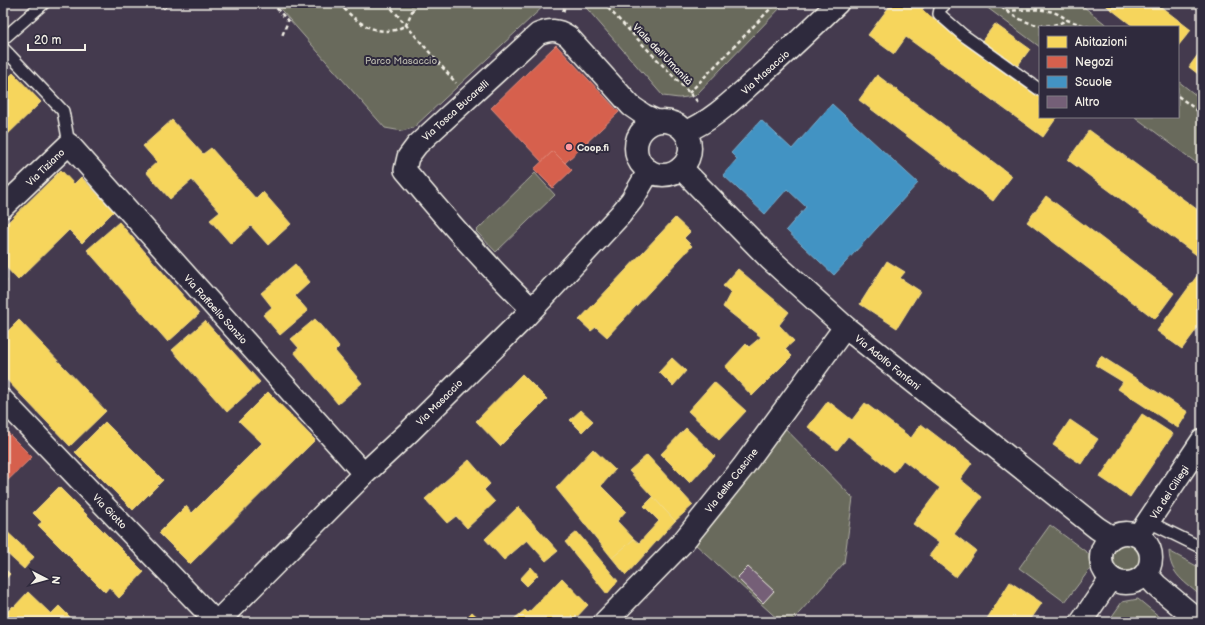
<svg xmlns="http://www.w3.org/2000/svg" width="1205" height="625" font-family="'Balsamiq Sans',sans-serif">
  <rect width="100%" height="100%" fill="#443a4e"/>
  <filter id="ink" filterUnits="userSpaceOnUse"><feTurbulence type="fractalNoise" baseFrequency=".025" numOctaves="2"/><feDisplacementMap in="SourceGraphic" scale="8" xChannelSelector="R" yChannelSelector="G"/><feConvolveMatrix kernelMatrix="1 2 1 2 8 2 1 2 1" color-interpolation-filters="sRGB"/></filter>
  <g filter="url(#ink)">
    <g fill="#696a5b" stroke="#aeaea2">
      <path d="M275,3H547L413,128L402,131L385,128Z"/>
      <path d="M582,3H785L695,96L679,98L663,96Z"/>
      <path d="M981,3H1079L1109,27H1040V47Z"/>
      <path d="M1178,81L1202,100V167L1135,117H1178Z"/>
      <path d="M535,173L555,195L496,252L476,231Z"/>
      <path d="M475,232L500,260L498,262L473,234Z"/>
      <path d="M781,424L853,498L844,563L791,622H781L695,544Z"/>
      <path d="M1050,525L1089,554L1090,569L1065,602L1019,568Z"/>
      <circle cx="1127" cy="557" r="14"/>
      <path d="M1169,551L1202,569V597C1185,582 1170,575 1169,551Z"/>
      <path d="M1138,599L1166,622H1108L1122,602Z"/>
    </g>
    <g fill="#f6d55c" stroke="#f5dd86">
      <path d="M892,3H927L922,10L1040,97V117H1057L1043,137L906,37L894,54L868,35Z"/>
      <path d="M1103,3H1156L1191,30L1178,46V27H1134Z"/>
      <path d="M995,24L1030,49L1016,68L981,42Z"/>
      <path d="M1202,49V77L1189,67Z"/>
      <path d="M13,73L41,102L3,139V83Z"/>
      <path d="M877,75L1012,176L993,201L859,100Z"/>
      <path d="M172,120L203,154L211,148L256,199L263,192L291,224L268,245L251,226L231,244L210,220L220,212L192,180L170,199L146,172L157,162L143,146Z"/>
      <path d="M1089,130L1202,213V259L1068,160Z"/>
      <path d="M61,170L74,184L81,177L114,211L82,243L69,230L18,280L3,264V227Z"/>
      <path d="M1046,196L1174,293L1155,319L1027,222Z"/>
      <path d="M675,218L690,232L684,238L692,246L607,337L596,327L591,331L579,320Z"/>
      <path d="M119,222L199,314L168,342L87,250Z"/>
      <path d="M887,261L905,272L900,278L920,291L897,328L860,304Z"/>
      <path d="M295,264L310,282L295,296L308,311L280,335L263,315L272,307L261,293Z"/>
      <path d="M738,269L789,312L779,325L794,341L785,349L792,356L752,396L725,367L746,344L749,347L761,337L723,307L731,292L723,286Z"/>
      <path d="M1202,269V322L1182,349L1157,331Z"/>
      <path d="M3,277L7,281L3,285Z"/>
      <path d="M315,319L339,347L335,351L362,383L338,404L294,352L299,348L291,339Z"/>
      <path d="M19,320L106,411L70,446L3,376V336Z"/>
      <path d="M205,321L260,382L227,412L172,350Z"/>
      <path d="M1101,356L1188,412L1178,428L1118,389L1123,382L1095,365Z"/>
      <path d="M672,358L686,371L673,386L659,372Z"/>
      <path d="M522,374L547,399L500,446L476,421Z"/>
      <path d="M714,382L746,411L719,440L688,411Z"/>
      <path d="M268,392L315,440L190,564L159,533L186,506L192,513L262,443L239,421Z"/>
      <path d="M828,401L852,420L865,403L911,438L921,424L972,463L960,479L982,497L954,534L976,551L956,577L929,556L939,543L913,524L940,488L903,460L894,472L848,436L837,450L808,427Z"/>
      <path d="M581,410L593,421L582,432L570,420Z"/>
      <path d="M1142,414L1173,434L1130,497L1100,477Z"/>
      <path d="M1070,420L1098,439L1081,464L1053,445Z"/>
      <path d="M105,422L163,480L133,510L75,452Z"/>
      <path d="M686,428L715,456L690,483L661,454Z"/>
      <path d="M593,449L615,470L601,486L626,511L617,521L634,539L612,558L556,488Z"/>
      <path d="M647,455L693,505L675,521L629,471Z"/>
      <path d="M469,460L490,484L484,490L495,502L467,528L456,516L447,523L425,499Z"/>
      <path d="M59,487L144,572L119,598L109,587L105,592L38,525L42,522L33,513Z"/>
      <path d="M653,497L675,521L626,575L612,558L634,539L639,543L659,521L644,506Z"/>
      <path d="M518,507L558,551L546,561L527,540L504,560L485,539Z"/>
      <path d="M3,528L34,557L24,569L3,550Z"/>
      <path d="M577,532L618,581L607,594L565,542Z"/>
      <path d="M3,567L10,574L3,582Z"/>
      <path d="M531,567L538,575L527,586L520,579Z"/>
      <path d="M562,578L588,605L572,622H517L514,619L525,610L528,613Z"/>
      <path d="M1010,582L1042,603L1029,622H985Z"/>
      <path d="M28,592L51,614L59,606L72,619L69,622H8L3,616L13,606L14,607Z"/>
      <path d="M472,612L482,621L481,622H463Z"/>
    </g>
    <g fill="#d6604d" stroke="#df8c7c">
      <path d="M556,45L619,112L565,163L553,151L542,162L491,108Z"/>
      <path d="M553,151L572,170L553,188L534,169Z"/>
      <path d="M3,428L32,457L3,485Z"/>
    </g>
    <path fill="#4393c3" stroke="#78afce" d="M832,104L918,183L834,275L786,230L806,207L787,189L765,214L723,175L737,159L731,153L761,120L792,149Z"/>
    <g fill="#745f77" stroke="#f4f1e8">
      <path d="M158,3H170L164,9Z"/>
      <path d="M748,567L774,591L763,603L737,578Z"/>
    </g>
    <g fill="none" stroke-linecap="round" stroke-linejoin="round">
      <g stroke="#f4f1e8" stroke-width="14">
        <g id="lane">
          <path d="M946,3L940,9L939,14L963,35L1040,90"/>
          <path d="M3,39L44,3"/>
          <path d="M3,48L63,111L69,144"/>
          <path d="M1149,522L1202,548"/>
        </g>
      </g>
      <g stroke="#f4f1e8" stroke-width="24">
        <g id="street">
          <path d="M685,132C710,122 732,101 752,83C782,57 810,30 838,3"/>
          <path d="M3,207L69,144L364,474"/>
          <path d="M532,309C487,266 445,218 405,170L408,157L417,145L538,34C550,29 557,29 568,36L631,106L644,115L657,121"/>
          <path d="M3,400L216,622"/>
          <path d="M1081,622L1111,578"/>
        </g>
      </g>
      <g stroke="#f4f1e8" stroke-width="25">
        <g id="secondary">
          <circle cx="663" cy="148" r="27"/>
          <path d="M681,168L770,259L845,327L1097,528L1111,537"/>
          <circle cx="1126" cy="558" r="25"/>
          <path d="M1139,535L1202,441"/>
          <path d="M1146,574L1156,585L1200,622"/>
          <path d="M217,622L364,474L410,431L523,319L620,215L632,200L649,171"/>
          <path d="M605,622L682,543L743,467L845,327"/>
        </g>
      </g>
      <g stroke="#f4f1e8" stroke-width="2.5" stroke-dasharray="4 3" stroke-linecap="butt">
        <path d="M272,3L288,21L282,36"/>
        <path d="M339,3C353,19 371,35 395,30C398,29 403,27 406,25L413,9L412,3"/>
        <path d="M387,3L456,83"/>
        <path d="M603,3L698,102"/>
        <path d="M996,3C1016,19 1041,34 1067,20L1089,27"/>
        <path d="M1006,11C1027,10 1050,5 1067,20"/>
        <path d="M563,12L566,3"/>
        <path d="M689,93L776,3"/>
        <path d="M1178,96L1202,114"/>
      </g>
      <use href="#lane" stroke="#2f2a3d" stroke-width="11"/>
      <use href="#street" stroke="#2f2a3d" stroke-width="21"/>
      <use href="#secondary" stroke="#2f2a3d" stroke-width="22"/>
    </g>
  </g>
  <circle fill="#ff9aa2" stroke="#2f2a3d" stroke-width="1.5" cx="569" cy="147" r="4"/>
  <g text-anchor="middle" stroke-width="4" stroke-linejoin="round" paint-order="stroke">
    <g font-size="10" fill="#f4f1e8" stroke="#2f2a3d">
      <text transform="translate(663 54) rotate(46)" y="4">Viale dell'Umanità</text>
      <text transform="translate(765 72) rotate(-42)" y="4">Via Masaccio</text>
      <text transform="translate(455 110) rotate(-42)" y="4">Via Tosca Bucarelli</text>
      <text transform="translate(45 167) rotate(-44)" y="4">Via Tiziano</text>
      <text transform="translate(216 309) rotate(48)" y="4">Via Raffaello Sanzio</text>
      <text transform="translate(888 362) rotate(39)" y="4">Via Adolfo Fanfani</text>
      <text transform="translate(439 402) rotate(-45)" y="4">Via Masaccio</text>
      <text transform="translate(731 480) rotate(-52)" y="4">Via delle Cascine</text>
      <text transform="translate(1169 492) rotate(-57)" y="4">Via dei Ciliegi</text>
      <text transform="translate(110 511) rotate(46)" y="4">Via Giotto</text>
    </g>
    <g font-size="10" fill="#b5b4a9" stroke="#2f2a3d">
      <text x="401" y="64">Parco Masaccio</text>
    </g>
    <g font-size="10" font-weight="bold" fill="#f4f1e8" stroke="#2f2a3d" text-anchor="start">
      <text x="577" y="151">Coop.fi</text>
    </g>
  </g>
  <rect width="1205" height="625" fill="none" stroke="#2f2a3d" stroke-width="16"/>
  <rect x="8" y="8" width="1189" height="609" fill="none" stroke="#f4f1e8" stroke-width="1.5" filter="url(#ink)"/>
  <rect x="1039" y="26" width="140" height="92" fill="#2f2a3d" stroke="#7e7a81"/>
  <rect x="1047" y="36" width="20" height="12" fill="#f6d55c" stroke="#7e7a81"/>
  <text x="1075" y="46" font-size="12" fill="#f4f1e8">Abitazioni</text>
  <rect x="1047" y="56" width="20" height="12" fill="#d6604d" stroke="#7e7a81"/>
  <text x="1075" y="66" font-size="12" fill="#f4f1e8">Negozi</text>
  <rect x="1047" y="76" width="20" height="12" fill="#4393c3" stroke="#7e7a81"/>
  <text x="1075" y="86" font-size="12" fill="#f4f1e8">Scuole</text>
  <rect x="1047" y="96" width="20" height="12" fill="#745f77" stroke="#7e7a81"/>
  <text x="1075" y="106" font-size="12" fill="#f4f1e8">Altro</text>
  <g transform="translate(46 579) rotate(96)" stroke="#2f2a3d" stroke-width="3" paint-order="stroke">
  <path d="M0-3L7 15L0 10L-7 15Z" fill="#f4f1e8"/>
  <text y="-6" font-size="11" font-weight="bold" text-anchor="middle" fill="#f4f1e8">N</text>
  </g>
  <path d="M28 44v6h57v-6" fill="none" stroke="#f4f1e8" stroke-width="2"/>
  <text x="34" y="44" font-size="12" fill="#f4f1e8" stroke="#2f2a3d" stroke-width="3" paint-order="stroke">20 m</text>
</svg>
